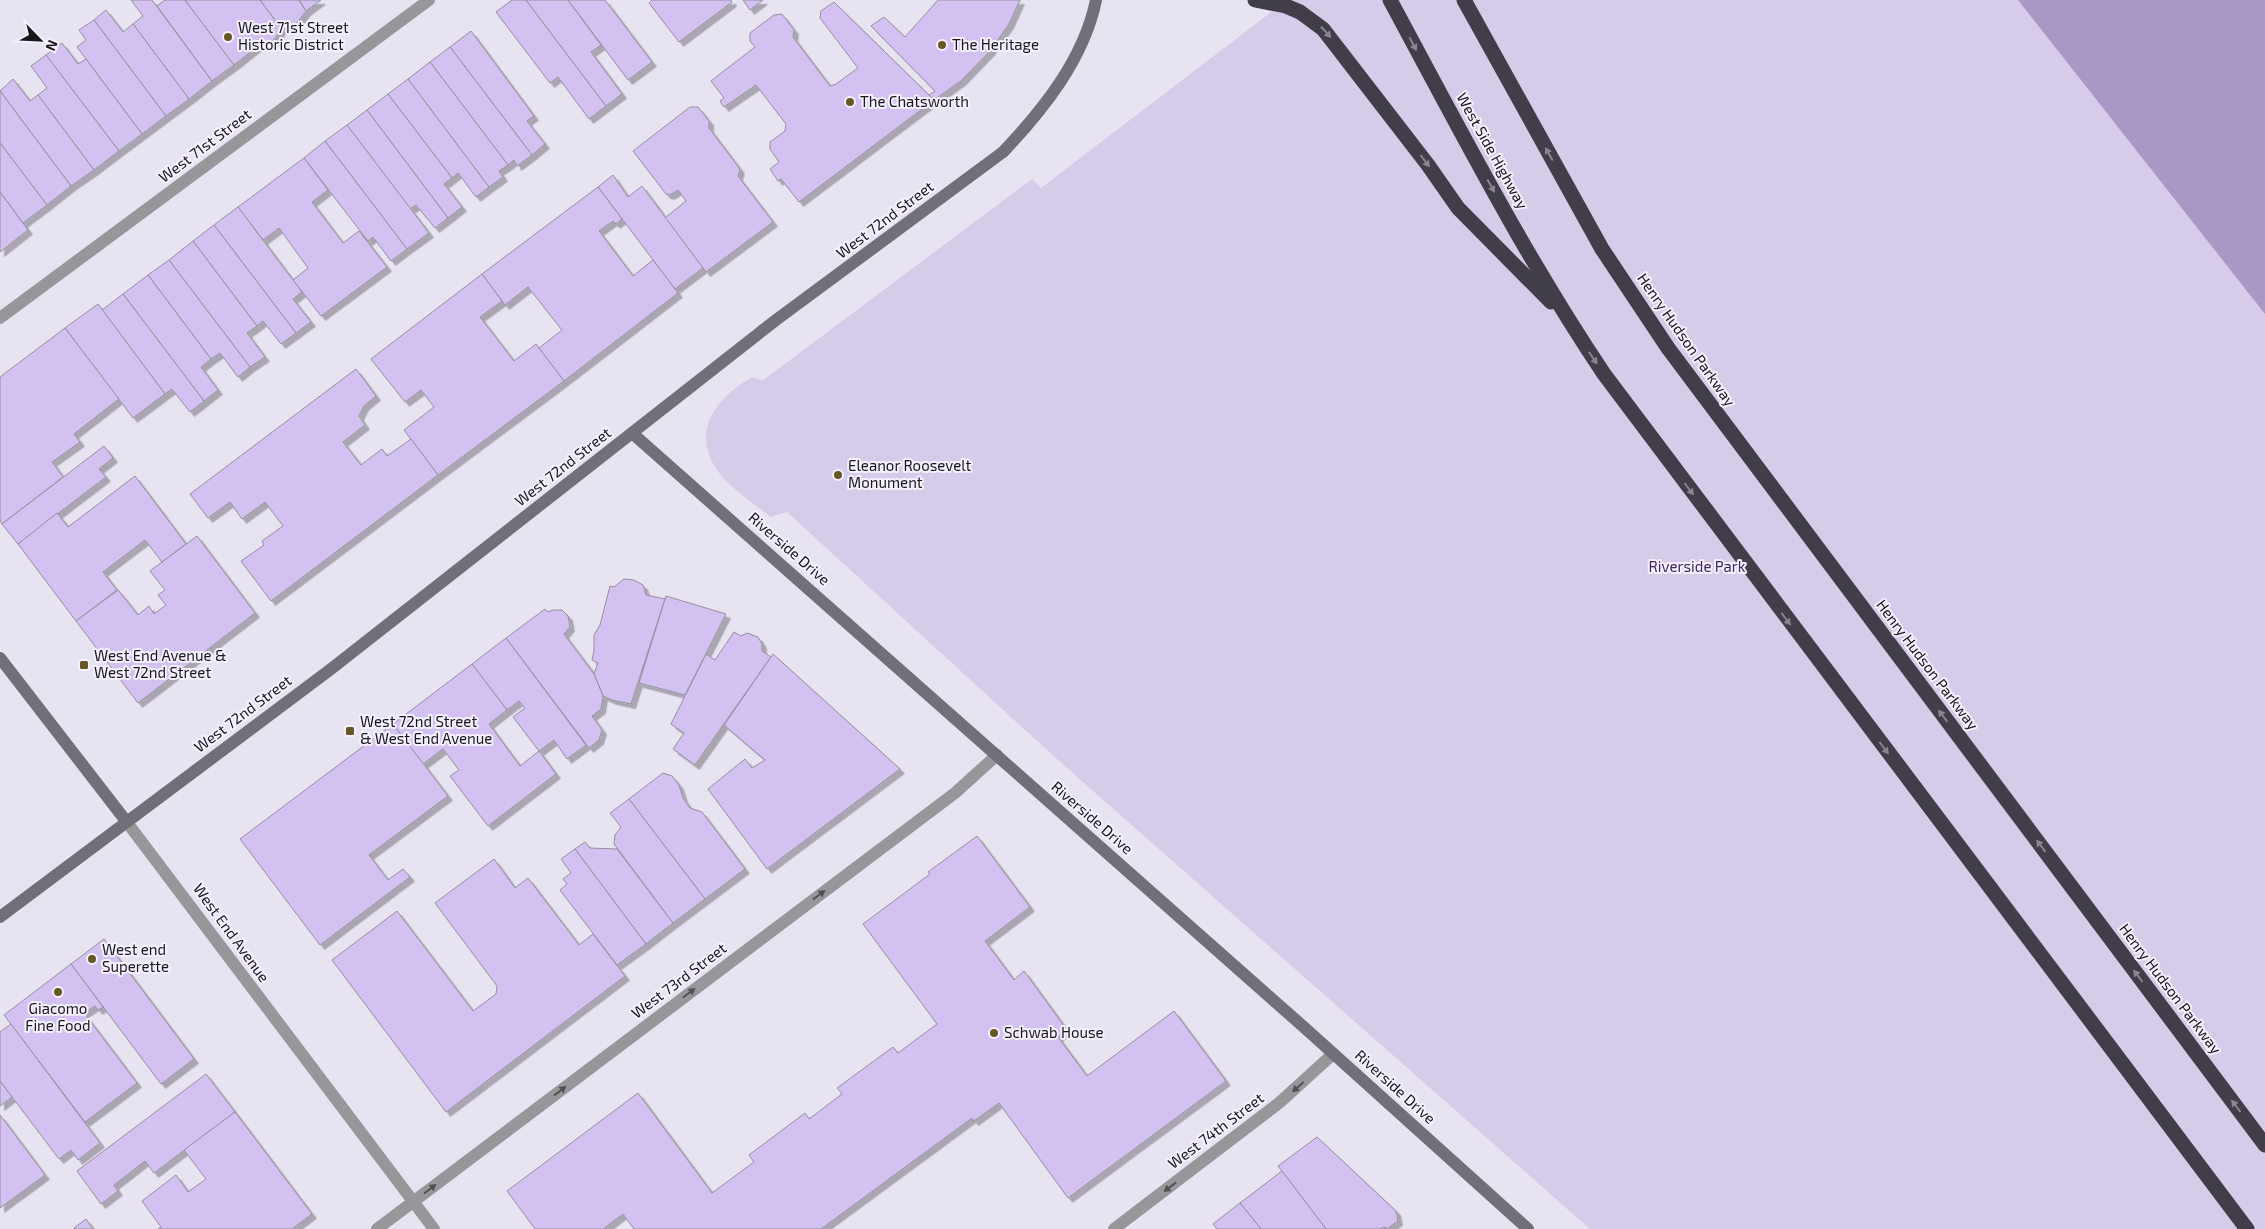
<svg xmlns="http://www.w3.org/2000/svg" width="2265" height="1229" font-family="'Exo 2',sans-serif">
  <defs>
    <filter id="shadow"><feDropShadow dx="4.5" dy="4.5" stdDeviation="0" flood-color="#0004"/></filter>
  </defs>
  <rect width="100%" height="100%" fill="#e8e3f1"/>
  <path fill="#d6cbe8" d="M1287,0H2019L2265,313V1229H1590L1058,760L787,512L770,517C754,503 733,490 720,474C689,434 714,399 752,377L762,381L1032,179L1041,188Z"/>
  <path fill="#a998c5" d="M2018,0H2265V314Z"/>
  <g fill="#d3c2f1" stroke="#948f9d" filter="url(#shadow)">
    <path d="M131,0H152L212,81L189,99L133,24L143,16Z"/>
    <path d="M165,0H185L234,65L212,81L157,6Z"/>
    <path d="M185,0H260L282,29L273,41L258,46L234,65Z"/>
    <path d="M260,0H299L306,11L297,23L282,29Z"/>
    <path d="M299,0H321L306,11Z"/>
    <path d="M512,0H526L606,106L589,119L558,77L550,83L496,12Z"/>
    <path d="M526,0H568L601,45L591,52L622,94L606,106Z"/>
    <path d="M568,0H605L652,62L628,80Z"/>
    <path d="M652,0H731L732,2L679,42L649,3Z"/>
    <path d="M743,0H763L750,10Z"/>
    <path d="M938,0H1020L1009,24L990,51L961,81L934,100L929,95L935,91L871,26L884,17L905,37Z"/>
    <path d="M834,2L934,100L799,202L781,179L778,181L770,169L779,162L770,149V142L785,131L786,124L756,85L724,107L720,101L724,98L711,81L755,47L750,41V33L774,15L782,14L794,30L793,37L830,86L836,84L858,68L820,18L821,11Z"/>
    <path d="M106,10L123,32L133,24L189,99L166,116L94,20Z"/>
    <path d="M94,20L166,116L142,134L77,47L86,40L79,30Z"/>
    <path d="M471,31L534,116L527,121L545,144L532,155L450,47Z"/>
    <path d="M62,43L78,64L86,59L142,134L119,151L46,55Z"/>
    <path d="M450,47L532,155L517,166L514,160L508,165L430,62Z"/>
    <path d="M46,55L119,151L94,170L38,95L47,88L31,66Z"/>
    <path d="M430,62L508,165L499,171L503,177L489,187L408,79Z"/>
    <path d="M13,79L30,101L38,95L94,170L71,186L0,91Z"/>
    <path d="M408,79L489,187L476,197L458,173L452,178L388,94Z"/>
    <path d="M0,91L71,186L47,205L0,143Z"/>
    <path d="M388,94L452,178L444,184L462,207L448,218L367,110Z"/>
    <path d="M690,107H698L709,121V128L740,169L738,176L773,222L706,272L665,218L686,201L678,190L670,195L666,194L633,151Z"/>
    <path d="M367,110L448,218L435,228L416,205L410,209L347,125Z"/>
    <path d="M347,125L429,233L407,249L325,141Z"/>
    <path d="M325,141L407,249L391,261L373,237L368,241L304,158Z"/>
    <path d="M0,143L47,205L23,223L0,192Z"/>
    <path d="M304,158L328,190L312,202L343,243L359,231L387,267L321,316L293,280L308,268L279,228L263,240L238,207Z"/>
    <path d="M613,175L628,197L642,186L703,268L675,289L598,187Z"/>
    <path d="M598,187L622,219L616,224L613,221L599,231L633,276L653,260L678,293L564,381L539,348L562,330L528,287L505,305L482,274Z"/>
    <path d="M0,192L28,230L0,252Z"/>
    <path d="M238,207L302,292L293,299L311,322L296,333L214,225Z"/>
    <path d="M214,225L296,333L281,344L263,321L257,326L193,241Z"/>
    <path d="M193,241L257,326L247,333L265,357L250,367L169,260Z"/>
    <path d="M169,260L250,367L238,377L220,353L211,359L148,275Z"/>
    <path d="M482,274L502,301L480,317L514,361L536,344L564,381L438,475L404,430L434,407L421,390L405,402L371,359Z"/>
    <path d="M148,275L211,359L201,367L218,390L204,401L123,294Z"/>
    <path d="M123,294L204,401L190,412L172,389L165,394L102,310Z"/>
    <path d="M98,304L165,394L133,418L65,328Z"/>
    <path d="M65,328L119,399L74,434L80,442L52,462L63,477L2,524L0,521V377Z"/>
    <path d="M356,369L376,396L364,406L359,416L365,425L343,442L361,465L382,449L387,456L411,439L438,475L271,601L241,561L264,545L262,541L283,526L265,502L242,519L230,502L208,518L190,494Z"/>
    <path d="M104,446L113,458L99,469L106,477L18,544L2,524Z"/>
    <path d="M135,476L186,544L162,562L145,540L103,572L117,590L76,621L18,544L57,513L68,527Z"/>
    <path d="M197,536L255,613L138,703L76,621L118,590L138,615L149,606L154,614L166,605L158,595L165,590L150,571Z"/>
    <path d="M624,579L634,580L643,585L646,595L665,599L631,704L612,700L603,696L594,674L598,663L592,660L594,651V635L600,625L610,586L614,587Z"/>
    <path d="M666,596L726,614L685,695L639,683Z"/>
    <path d="M545,609L548,612L553,610H562L568,616L570,627L564,634L594,674L603,696L601,709L592,716L602,730L599,740L589,748L506,638Z"/>
    <path d="M734,632L741,636L747,633L758,637L762,644V651L771,657L695,765L673,749L684,733L671,724L706,654L715,660Z"/>
    <path d="M506,638L586,745L567,759L554,740L539,751L513,717L525,708L519,701L507,710L472,664Z"/>
    <path d="M773,654L900,769L767,869L708,789L745,759L752,768L765,760L724,725Z"/>
    <path d="M472,664L507,710L489,724L520,766L539,751L556,774L488,826L450,776L459,770L443,749L423,764L393,724Z"/>
    <path d="M393,724L448,796L369,855L388,880L403,869L410,877L320,945L240,839Z"/>
    <path d="M663,773L672,776L679,785L683,798L690,808L702,812L745,869L705,899L629,799Z"/>
    <path d="M629,799L705,899L673,923L614,844L615,835L621,827L610,813Z"/>
    <path d="M977,836L1030,907L985,941L1014,980L1024,971L1067,1030L1058,1037L1087,1076L1174,1011L1226,1081L1068,1198L999,1103L974,1121L972,1118L821,1229H634L623,1214L603,1229H535L507,1191L638,1093L712,1193L754,1162L749,1155L805,1113L809,1119L842,1094L837,1088L893,1047L898,1053L937,1024L863,924L930,874L928,872Z"/>
    <path d="M585,842L590,848L617,849L673,923L646,944L575,849Z"/>
    <path d="M575,849L646,944L617,965L560,890L567,884L563,879L571,873L561,859Z"/>
    <path d="M494,859L515,888L528,878L579,945L593,934L625,976L446,1112L332,960L397,911L473,1011L496,994L497,986L435,903Z"/>
    <path d="M104,939L194,1059L161,1084L71,964Z"/>
    <path d="M71,964L103,1007L98,1010L95,1006L84,1013L137,1083L85,1122L4,1015Z"/>
    <path d="M11,1024L100,1143L78,1160L71,1150L59,1159L0,1081V1032Z"/>
    <path d="M206,1074L235,1112L154,1173L145,1161L114,1185L118,1191L101,1204L77,1171Z"/>
    <path d="M0,1081L12,1097L0,1106Z"/>
    <path d="M235,1112L312,1214L292,1229H158L161,1227L142,1201L176,1175L188,1192L206,1179L184,1150Z"/>
    <path d="M0,1115L45,1175L0,1208Z"/>
    <path d="M1317,1137L1396,1211L1398,1221L1387,1229L1385,1227L1380,1229H1326L1278,1166Z"/>
    <path d="M1282,1171L1326,1229H1261L1240,1203Z"/>
    <path d="M1240,1203L1261,1229H1217L1213,1224Z"/>
    <path d="M86,1219L93,1229H75L74,1228Z"/>
  </g>
  <g fill="none" stroke-linecap="round" stroke-linejoin="round">
    <g stroke="#98959b" stroke-width="12">
      <path d="M0,318L429,0"/>
      <path d="M377,1229L955,793L997,755"/>
      <path d="M1114,1229L1279,1103L1333,1054"/>
    </g>
    <path stroke="#98959b" stroke-width="12" d="M126,821L434,1229"/>
    <g stroke="#726f78" stroke-width="12">
      <path d="M632,433L1306,1029L1528,1229"/>
      <path d="M0,658L126,821"/>
      <path d="M0,917L331,669L776,320L1003,152"/>
    </g>
    <g stroke="#423e49" stroke-width="15">
      <path d="M1255,0L1286,6L1300,12L1323,29L1428,165L1458,208L1551,302"/>
      <path d="M1390,0C1458,126 1524,255 1604,374L2247,1229"/>
      <path d="M1464,0L1602,249L1668,348L2265,1145"/>
    </g>
    <path stroke="#726f78" stroke-width="12" d="M1003,152C1043,110 1084,59 1096,0"/>
  </g>
  <defs><path id="oneway-solid" d="M-6-.8H1V-3.2L6.5 0L1 3.2V.8H-6Z" transform="scale(1.25)"/></defs>
  <g fill="#8a8592">
    <use href="#oneway-solid" transform="translate(1326 32) rotate(47)"/>
    <use href="#oneway-solid" transform="translate(1413 44) rotate(62)"/>
    <use href="#oneway-solid" transform="translate(1549 154) rotate(-119)"/>
    <use href="#oneway-solid" transform="translate(1425 161) rotate(53)"/>
    <use href="#oneway-solid" transform="translate(1491 186) rotate(61)"/>
    <use href="#oneway-solid" transform="translate(1593 358) rotate(56)"/>
    <use href="#oneway-solid" transform="translate(1689 489) rotate(53)"/>
    <use href="#oneway-solid" transform="translate(1786 619) rotate(53)"/>
    <use href="#oneway-solid" transform="translate(1943 716) rotate(-127)"/>
    <use href="#oneway-solid" transform="translate(1884 748) rotate(53)"/>
    <use href="#oneway-solid" transform="translate(2041 846) rotate(-127)"/>
    <use href="#oneway-solid" transform="translate(2138 976) rotate(-127)"/>
    <use href="#oneway-solid" transform="translate(2236 1106) rotate(-127)"/>
  </g>
  <g fill="#525055">
    <use href="#oneway-solid" transform="translate(819 895) rotate(-37)"/>
    <use href="#oneway-solid" transform="translate(689 993) rotate(-37)"/>
    <use href="#oneway-solid" transform="translate(1298 1087) rotate(139)"/>
    <use href="#oneway-solid" transform="translate(560 1091) rotate(-37)"/>
    <use href="#oneway-solid" transform="translate(1170 1187) rotate(143)"/>
    <use href="#oneway-solid" transform="translate(430 1189) rotate(-37)"/>
  </g>
  <g fill="#675724" stroke="#f5f0ff" stroke-width="2">
    <circle cx="228" cy="37" r="5"/>
    <circle cx="942" cy="45" r="5"/>
    <circle cx="850" cy="102" r="5"/>
    <circle cx="838" cy="475" r="5"/>
    <rect x="79" y="660" width="10" height="10" rx="2.5"/>
    <rect x="345" y="726" width="10" height="10" rx="2.5"/>
    <circle cx="92" cy="959" r="5"/>
    <circle cx="58" cy="992" r="5"/>
    <circle cx="994" cy="1033" r="5"/>
  </g>
  <g text-anchor="middle" stroke-width="4" stroke-linejoin="round" paint-order="stroke">
    <g font-size="15" fill="#19171c" stroke="#f5f0ff" text-anchor="start">
      <text x="238" y="33">West 71st Street<tspan x="238" dy="17">Historic District</tspan></text>
      <text x="952" y="50">The Heritage</text>
      <text x="860" y="107">The Chatsworth</text>
      <text x="848" y="471">Eleanor Roosevelt<tspan x="848" dy="17">Monument</tspan></text>
      <text x="94" y="661">West End Avenue &amp;<tspan x="94" dy="17">West 72nd Street</tspan></text>
      <text x="360" y="727">West 72nd Street<tspan x="360" dy="17">&amp; West End Avenue</tspan></text>
      <text x="102" y="955">West end<tspan x="102" dy="17">Superette</tspan></text>
      <text x="58" y="1014" text-anchor="middle">Giacomo<tspan x="58" dy="17">Fine Food</tspan></text>
      <text x="1004" y="1038">Schwab House</text>
    </g>
    <g font-size="15" fill="#19171c" stroke="#f5f0ff">
      <text transform="translate(205 146) rotate(-37)" y="5">West 71st Street</text>
      <text transform="translate(1492 151) rotate(61)" y="5">West Side Highway</text>
      <text transform="translate(885 220) rotate(-37)" y="5">West 72nd Street</text>
      <text transform="translate(1686 340) rotate(55)" y="5">Henry Hudson Parkway</text>
      <text transform="translate(563 467) rotate(-38)" y="5">West 72nd Street</text>
      <text transform="translate(789 549) rotate(41)" y="5">Riverside Drive</text>
      <text transform="translate(1927 665) rotate(53)" y="5">Henry Hudson Parkway</text>
      <text transform="translate(243 714) rotate(-37)" y="5">West 72nd Street</text>
      <text transform="translate(1092 818) rotate(41)" y="5">Riverside Drive</text>
      <text transform="translate(231 933) rotate(54)" y="5">West End Avenue</text>
      <text transform="translate(679 981) rotate(-37)" y="5">West 73rd Street</text>
      <text transform="translate(2170 989) rotate(53)" y="5">Henry Hudson Parkway</text>
      <text transform="translate(1395 1087) rotate(42)" y="5">Riverside Drive</text>
      <text transform="translate(1216 1131) rotate(-37)" y="5">West 74th Street</text>
    </g>
    <g font-size="15" fill="#402760" stroke="#f5f0ff">
      <text x="1697" y="572">Riverside Park</text>
    </g>
  </g>
  <g transform="translate(40 40) rotate(114)" stroke="#f5f0ff" stroke-width="4" paint-order="stroke">
  <path d="M0-4L9 19L0 12L-9 19Z" fill="#19171c"/>
  <text y="-8" font-size="14" font-weight="bold" text-anchor="middle" fill="#19171c">N</text>
  </g>
</svg>
